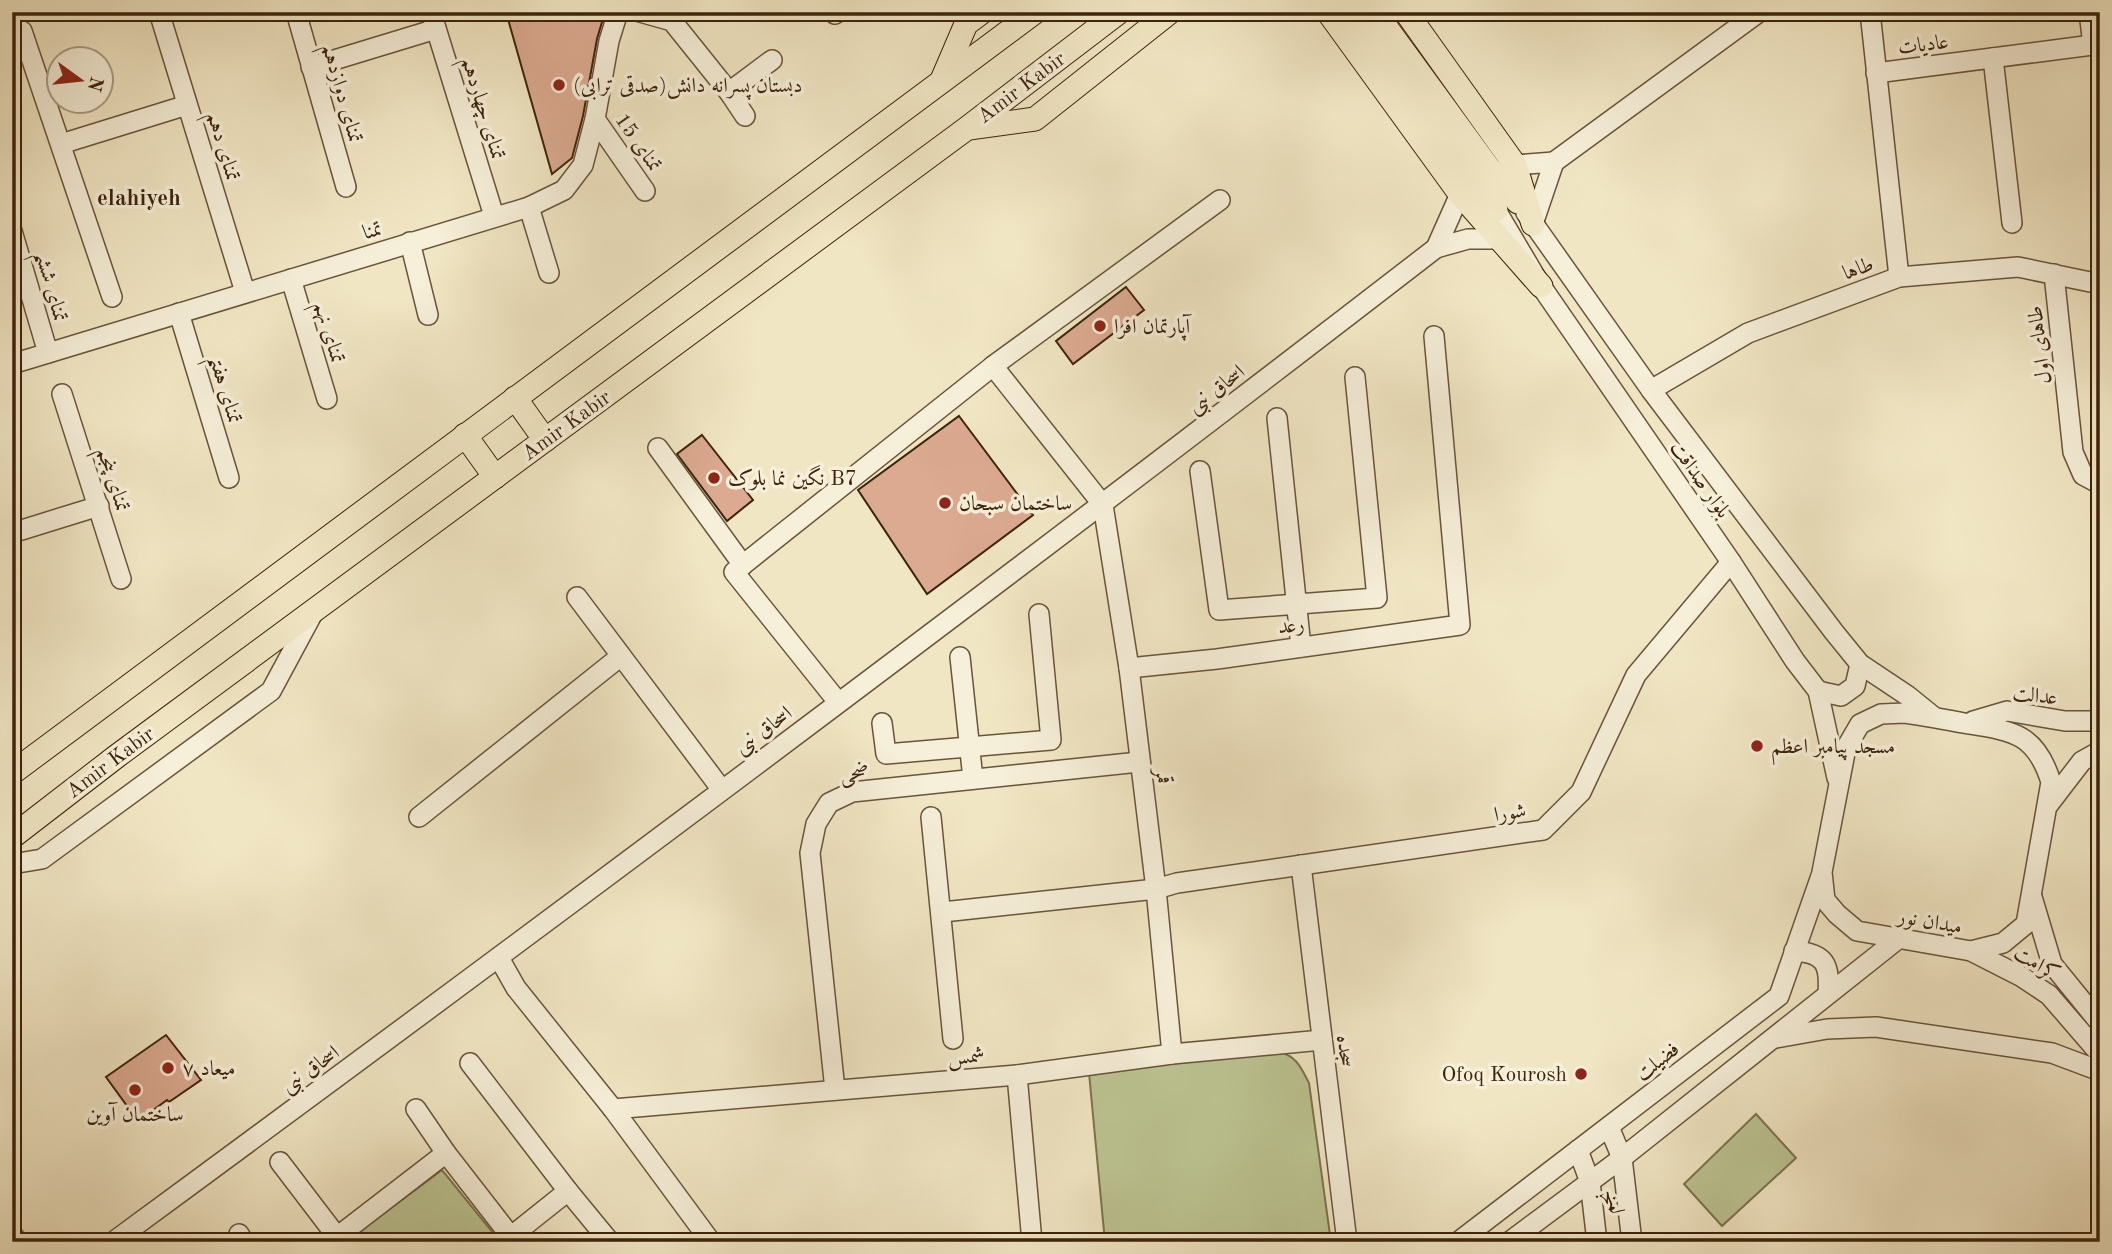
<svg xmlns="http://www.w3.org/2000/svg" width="2112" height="1254" font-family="'Old Standard TT',Amiri,serif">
  <rect width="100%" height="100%" fill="#f1e6c4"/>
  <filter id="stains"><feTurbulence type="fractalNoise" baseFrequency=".00286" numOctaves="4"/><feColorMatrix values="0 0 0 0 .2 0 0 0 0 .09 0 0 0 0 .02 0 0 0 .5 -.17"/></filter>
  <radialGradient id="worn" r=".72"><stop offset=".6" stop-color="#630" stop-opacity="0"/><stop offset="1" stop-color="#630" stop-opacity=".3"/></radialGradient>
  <g fill="#bcc492" stroke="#7c744e" stroke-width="2">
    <path d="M1279,1052C1297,1056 1301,1068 1309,1083L1331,1242H1105L1089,1073Z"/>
    <path d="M1756,1114L1796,1158L1722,1226L1684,1184Z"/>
    <path d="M442,1170L494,1234L484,1242H354L351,1238Z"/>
  </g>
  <g fill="#dcaa91" stroke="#3c230b" stroke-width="2">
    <path d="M506,12H605L597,39L583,116L572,158L552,174Z"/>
    <path d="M1126,287L1144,310L1073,364L1056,341Z"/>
    <path d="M959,416L1033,515L927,594L858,490Z"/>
    <path d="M702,435L753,500L727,521L677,454Z"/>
    <path d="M166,1035L201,1080L169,1102L167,1100L138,1121L106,1077Z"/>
  </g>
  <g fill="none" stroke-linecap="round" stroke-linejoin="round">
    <g stroke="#695439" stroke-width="22">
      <g id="minor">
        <path d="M159,12L245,292"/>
        <path d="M296,12L346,187"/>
        <path d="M431,12L494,216"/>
        <path d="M640,12L672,21L729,92L745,116"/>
        <path d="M834,12L835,14"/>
        <path d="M1870,12L1899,277"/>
        <path d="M2089,12L2093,45"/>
        <path d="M22,31L112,297"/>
        <path d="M1993,58L2012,223"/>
        <path d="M311,67L436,29"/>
        <path d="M1876,73L2100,44"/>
        <path d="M729,92L772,60"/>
        <path d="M595,119L645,191"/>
        <path d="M61,144L187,105"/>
        <path d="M1554,162L1759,12"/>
        <path d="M1515,165L1554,162L1533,224"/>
        <path d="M1460,194L1436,248L1468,239H1499"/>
        <path d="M529,207L549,273"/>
        <path d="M1496,210L1541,286L1731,562L1795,661L1818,691L1837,778"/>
        <path d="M1526,213L1651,390L1834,632L1860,664L1908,696L1934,717"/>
        <path d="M12,231L48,353"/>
        <path d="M410,242L428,315"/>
        <path d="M2054,274L2073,452L2083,475L2100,484"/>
        <path d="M291,279L327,399"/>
        <path d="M179,313L229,478"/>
        <path d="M12,364L529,207L564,190L583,165L595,119L609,41L618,12"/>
        <path d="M993,366L1103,505L1129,668L1156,889L1172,1054"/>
        <path d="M1651,390L1748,333L1899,277L2018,267L2100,284"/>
        <path d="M62,394L121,579"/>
        <path d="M1277,418L1301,647"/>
        <path d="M658,448L743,565"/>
        <path d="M1200,471L1219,610L1377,598L1355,377"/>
        <path d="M12,533L99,506"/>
        <path d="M577,597L722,790"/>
        <path d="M960,657L973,779"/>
        <path d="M1129,668L1217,659L1460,625L1434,336"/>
        <path d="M1818,691L1841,696L1855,686L1860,664"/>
        <path d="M838,702L734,572L993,366L1220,200"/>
        <path d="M1905,713C1926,716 1948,720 1969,724C2014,731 2036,734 2051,782L2026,924L2003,943L1971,951L1857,931L1837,914L1825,900L1822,872L1846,748L1860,724L1881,714Z"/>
        <path d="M1973,721L2007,711L2065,721H2100"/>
        <path d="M882,723L886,754L1051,740L1039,614"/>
        <path d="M2049,804L2082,761L2100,751"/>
        <path d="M419,817L621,656"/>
        <path d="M931,817L953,1039"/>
        <path d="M12,864L42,859L271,691L314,611"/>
        <path d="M1301,865L1347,1242"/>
        <path d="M2032,897L2052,964L2100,1023"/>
        <path d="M943,912L1156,889L1177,883L1543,830L1581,792L1636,675L1731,562"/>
        <path d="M1794,951C1825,953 1830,964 1828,993"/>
        <path d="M1971,951L2022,977L2049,995L2100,1054"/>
        <path d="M499,958L516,988L613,1109L711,1242"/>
        <path d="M1776,1038L1827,1029L1876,1027L2052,1053L2100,1071"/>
        <path d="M470,1063L568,1191L610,1242"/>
        <path d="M1017,1075L1032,1242"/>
        <path d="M835,1090L810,853L816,824L829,803L852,792L1139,762"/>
        <path d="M416,1109L446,1153L515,1242"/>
        <path d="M613,1109L1017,1075L1172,1054L1322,1040"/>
        <path d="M1609,1127L1622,1158L1632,1242"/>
        <path d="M1578,1150L1590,1182L1597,1242"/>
        <path d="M280,1162L341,1242"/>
        <path d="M12,1234L18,1242"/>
        <path d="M239,1234L244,1242"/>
        <path d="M337,1237L446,1153"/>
        <path d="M113,1242C558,915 1000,585 1436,248"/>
        <path d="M504,1242L568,1191"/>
        <path d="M1458,1242L1779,996L1821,876"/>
        <path d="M1509,1242L1622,1158L1898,939"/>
      </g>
    </g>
    <g stroke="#3c230b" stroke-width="25">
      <g id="major">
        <path d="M1328,12L1460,194L1541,286"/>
        <path d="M1352,12L1496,210"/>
        <path d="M1375,12L1488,167L1518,202"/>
        <path d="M1406,12L1515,165L1533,224"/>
        <path d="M942,80L966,24L982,12"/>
        <path d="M969,128L1035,119L1170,12"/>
        <path d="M515,398L545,440"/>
        <path d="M465,435L495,477"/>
        <path d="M12,773L1035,12"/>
        <path d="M12,837L117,756L966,129L1119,12"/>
      </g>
    </g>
    <use href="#minor" stroke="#f6efd9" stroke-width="19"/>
    <use href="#major" stroke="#f1e6c4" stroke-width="23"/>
  </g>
  <g fill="#8f2418" stroke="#f6efd9" stroke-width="2.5">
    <circle cx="559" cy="85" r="7"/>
    <circle cx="1100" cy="326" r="7"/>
    <circle cx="714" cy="478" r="7"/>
    <circle cx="945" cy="503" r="7"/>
    <circle cx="1757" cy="746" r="7"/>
    <circle cx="168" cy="1068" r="7"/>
    <circle cx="1581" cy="1074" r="7"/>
    <circle cx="135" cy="1090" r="7"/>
  </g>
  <g text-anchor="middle" stroke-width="7" stroke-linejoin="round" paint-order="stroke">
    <g font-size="21" fill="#3c230b" stroke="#f6efd9">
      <text transform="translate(1923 44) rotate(-7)" y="7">عادیات</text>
      <text transform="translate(1021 87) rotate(-37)" y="7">Amir Kabir</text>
      <text transform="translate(343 93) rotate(74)" y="7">تمنای دوازدهم</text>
      <text transform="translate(484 108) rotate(73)" y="7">تمنای چهاردهم</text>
      <text transform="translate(639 142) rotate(55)" y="7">تمنای 15</text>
      <text transform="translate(224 146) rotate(73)" y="7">تمنای دهم</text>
      <text transform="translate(372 230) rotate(-17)" y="7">تمنا</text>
      <text transform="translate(1858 268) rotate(-20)" y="7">طاها</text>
      <text transform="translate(52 286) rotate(74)" y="7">تمنای ششم</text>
      <text transform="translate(330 332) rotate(73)" y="7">تمنای نهم</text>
      <text transform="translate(2039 345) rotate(-97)" y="7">طاهای اول</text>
      <text transform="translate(226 389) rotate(73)" y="7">تمنای هفتم</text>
      <text transform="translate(1216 389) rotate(-38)" y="7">اسحاق نبی</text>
      <text transform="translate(566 425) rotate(-36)" y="7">Amir Kabir</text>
      <text transform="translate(114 479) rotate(72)" y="7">تمنای پنجم</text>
      <text transform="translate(1701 479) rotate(55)" y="7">بلوار صداقت</text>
      <text transform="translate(1291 625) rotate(-8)" y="7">رعد</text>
      <text transform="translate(2035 695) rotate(6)" y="7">عدالت</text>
      <text transform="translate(763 730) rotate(-37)" y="7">اسحاق نبی</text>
      <text transform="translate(110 762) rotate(-37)" y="7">Amir Kabir</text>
      <text transform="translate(854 772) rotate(-13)" y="7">ضحی</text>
      <text transform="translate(1164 776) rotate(83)" y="7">قمر</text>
      <text transform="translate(1510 812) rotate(-8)" y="7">شورا</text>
      <text transform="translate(1930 921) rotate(10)" y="7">میدان نور</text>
      <text transform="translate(2037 963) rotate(32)" y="7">کرامت</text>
      <text transform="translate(1346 1051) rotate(83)" y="7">سجده</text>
      <text transform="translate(966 1056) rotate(-5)" y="7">شمس</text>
      <text transform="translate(1657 1061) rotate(-38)" y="7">فضیلت</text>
      <text transform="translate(310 1069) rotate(-36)" y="7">اسحاق نبی</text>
      <text transform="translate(1605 1203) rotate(-97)" y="7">نجم</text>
    </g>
    <g font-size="21" fill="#3c230b" stroke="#f6efd9" text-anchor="start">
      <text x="573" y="92">دبستان پسرانه دانش(صدقی ترابی)</text>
      <text x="1114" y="333">آپارتمان افرا</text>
      <text x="728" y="485">نگین نما بلوک B7</text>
      <text x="959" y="510">ساختمان سبحان</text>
      <text x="1771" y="753">مسجد پیامبر اعظم</text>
      <text x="182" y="1075">میعاد ۷</text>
      <text x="1567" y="1081" text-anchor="end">Ofoq Kourosh</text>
      <text x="135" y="1121" text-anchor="middle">ساختمان آوین</text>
    </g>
    <g font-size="23" font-weight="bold" fill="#3c230b" stroke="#f6efd9">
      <text x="139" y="205">elahiyeh</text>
    </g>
  </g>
  <rect width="2112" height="1254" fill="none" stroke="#f1e6c4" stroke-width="42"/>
  <rect x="14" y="14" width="2084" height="1226" fill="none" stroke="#3c230b" stroke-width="3.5"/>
  <rect x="21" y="21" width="2070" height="1212" fill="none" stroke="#3c230b" stroke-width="2"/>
  <g transform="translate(80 80) rotate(105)"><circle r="33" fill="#f6efd9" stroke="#ac9d87" stroke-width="2"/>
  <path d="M0-5L12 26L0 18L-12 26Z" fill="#8f2418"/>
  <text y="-10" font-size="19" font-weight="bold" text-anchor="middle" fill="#3c230b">N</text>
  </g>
  <rect width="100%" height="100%" filter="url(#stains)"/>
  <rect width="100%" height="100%" fill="url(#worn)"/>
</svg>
